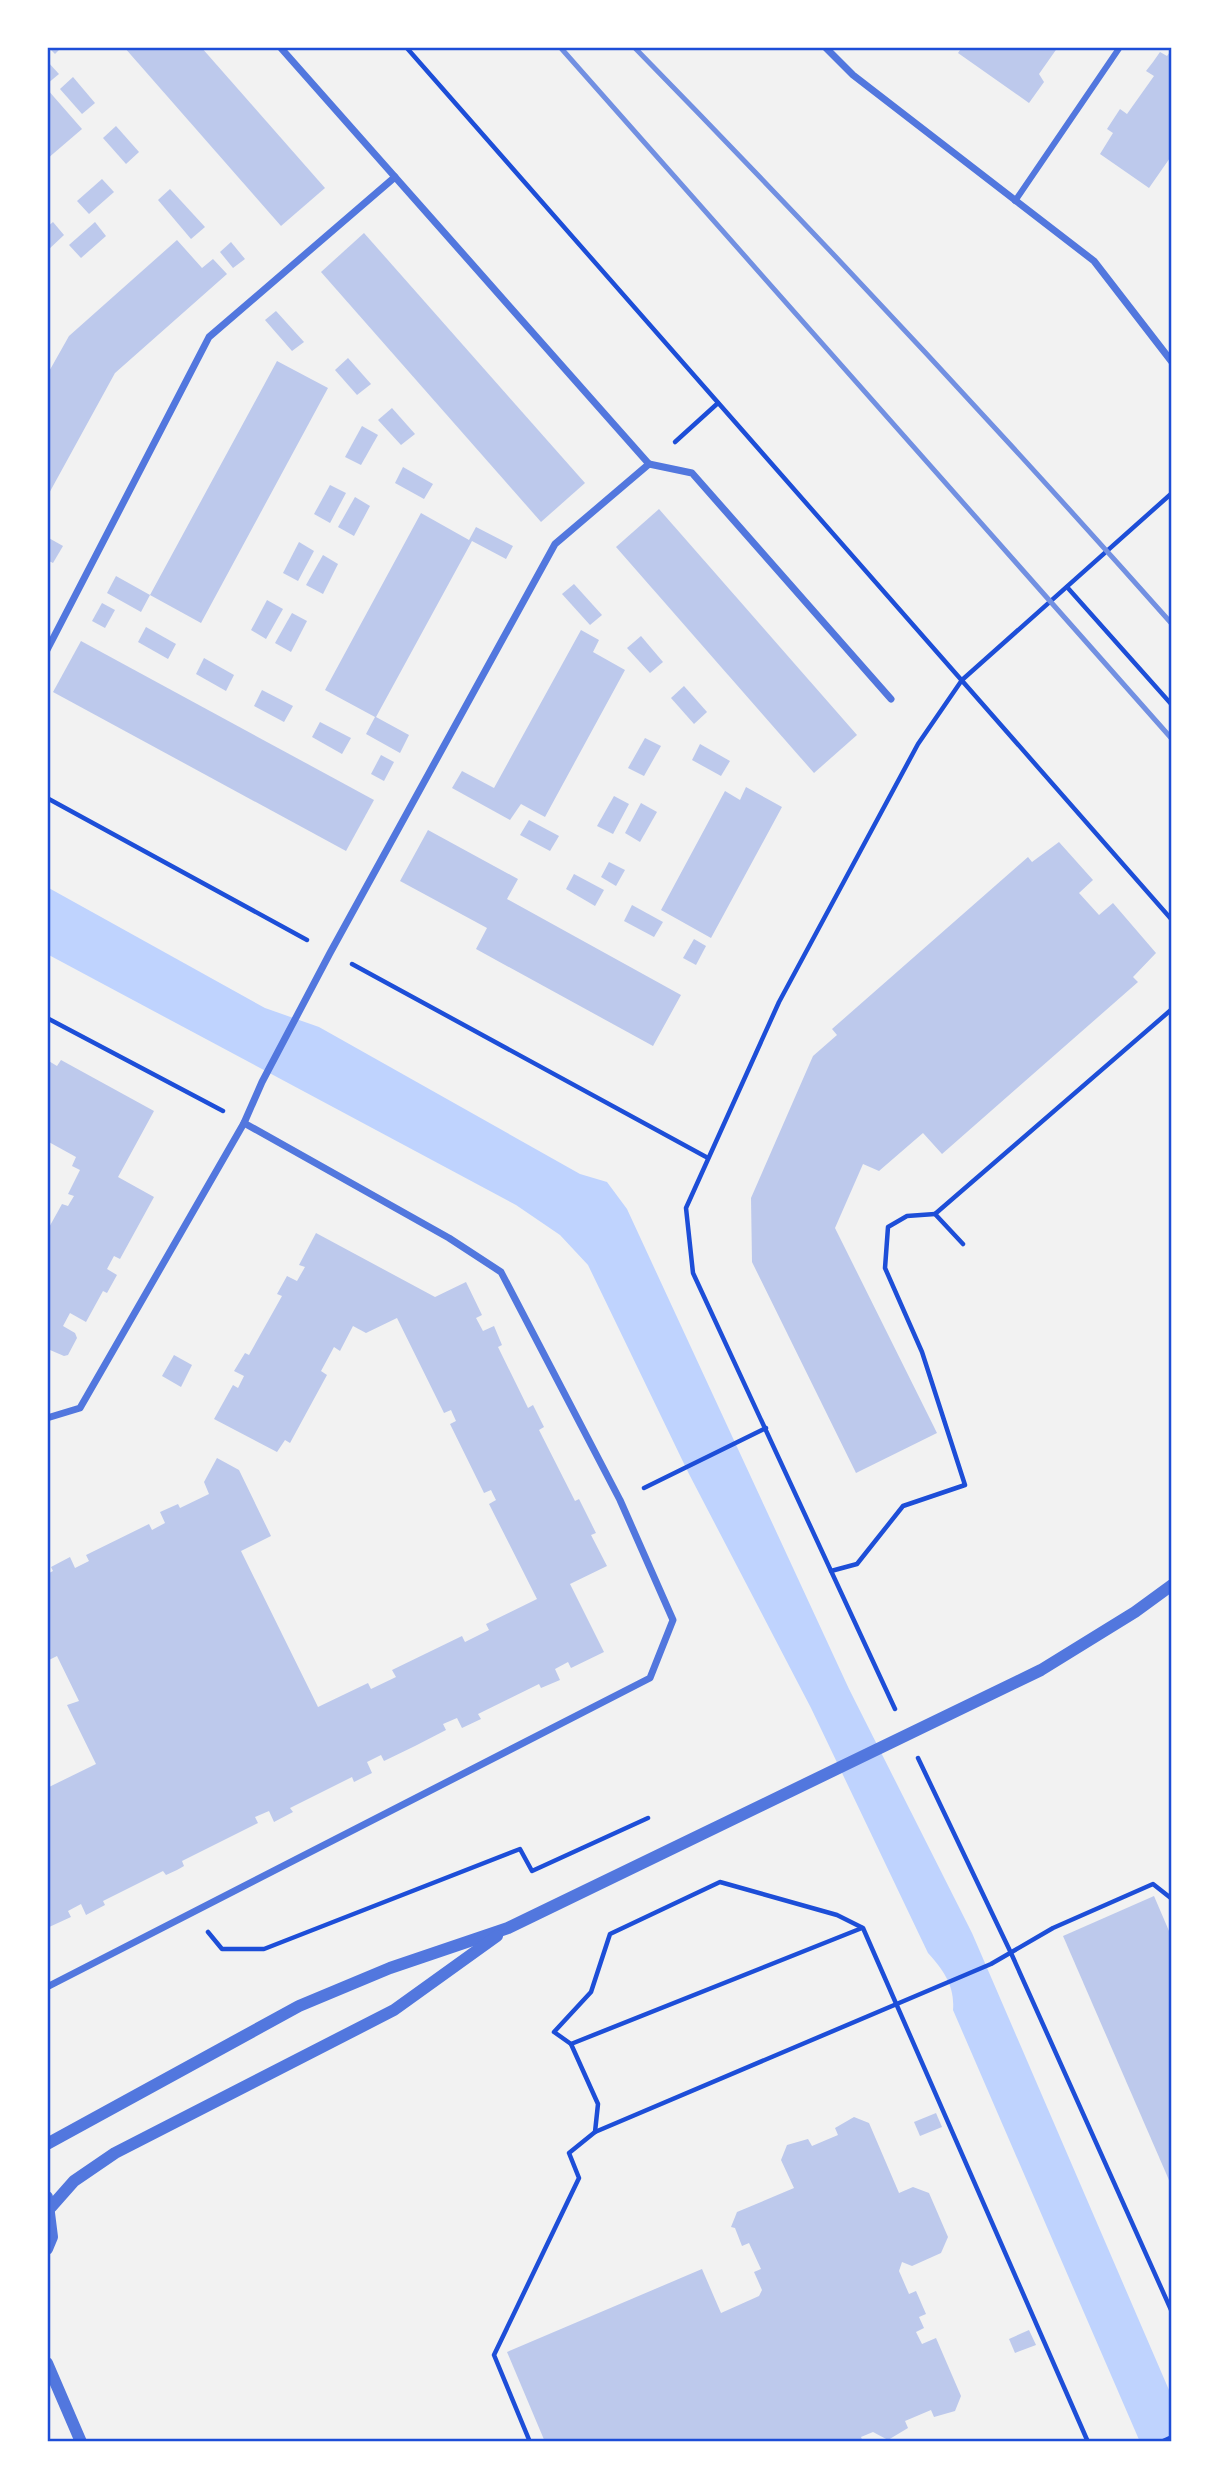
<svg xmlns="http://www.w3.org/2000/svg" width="1219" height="2489" font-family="Raleway,sans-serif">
  <rect width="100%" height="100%" fill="#f2f2f2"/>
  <path fill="#bfd3fe" d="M47,887L265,1008L319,1027L580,1174L607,1182L627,1209L849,1689L972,1933L1172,2397V2442H1140L953,2010C955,1986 944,1971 928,1953L811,1708L689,1474L588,1265L560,1235L516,1205L47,954Z"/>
  <g fill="#bdc9ec">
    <path d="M48,47H62L55,54Z"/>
    <path d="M124,47H201L325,188L281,226Z"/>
    <path d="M962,47H1058L1039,74L1044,82L1029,103L958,53Z"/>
    <path d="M1172,49V155L1149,188L1100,154L1113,133L1107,129L1120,109L1127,114L1154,76L1146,71L1153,62L1160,52L1167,56Z"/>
    <path d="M47,61L59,74L47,84Z"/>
    <path d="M73,77L95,103L82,114L60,89Z"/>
    <path d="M47,89L82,129L47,159Z"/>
    <path d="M116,126L139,152L126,164L103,138Z"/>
    <path d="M102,179L114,192L89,214L77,201Z"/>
    <path d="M170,189L205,227L191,239L158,200Z"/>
    <path d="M53,222L64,235L47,251V227Z"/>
    <path d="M95,222L106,236L81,258L69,245Z"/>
    <path d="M364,233L585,483L541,522L321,272Z"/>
    <path d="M177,240L202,268L213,259L227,274L115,373L47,497V375L69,336Z"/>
    <path d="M231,242L245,259L233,268L220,252Z"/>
    <path d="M276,311L304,342L292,351L265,320Z"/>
    <path d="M348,358L371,384L357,395L335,370Z"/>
    <path d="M277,361L328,388L201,623L150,595L141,612L107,593L116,576L150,595Z"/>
    <path d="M392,408L415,434L401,445L378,420Z"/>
    <path d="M362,426L378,435L361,465L345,457Z"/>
    <path d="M403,467L433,484L424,499L395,483Z"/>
    <path d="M330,485L346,493L330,523L314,514Z"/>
    <path d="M355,497L370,506L354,536L338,527Z"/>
    <path d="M659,509L857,735L814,773L616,547Z"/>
    <path d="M421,513L469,540L476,527L513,546L506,559L472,541L376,717L409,735L400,753L366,734L375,717L325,690Z"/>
    <path d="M47,537L63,546L53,563L47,560Z"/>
    <path d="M299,542L314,551L298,581L283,573Z"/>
    <path d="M323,555L338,564L323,594L306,585Z"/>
    <path d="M574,584L602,615L590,625L562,594Z"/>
    <path d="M267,600L283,609L266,639L251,630Z"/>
    <path d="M102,603L115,610L105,628L92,621Z"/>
    <path d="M292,613L307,621L291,652L275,643Z"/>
    <path d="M146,627L176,644L168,659L138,642Z"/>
    <path d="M581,630L599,640L593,652L625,670L545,817L521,804L510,820L452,788L462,771L494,788Z"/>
    <path d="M641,636L663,662L650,673L627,648Z"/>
    <path d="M81,641L374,800L346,851L53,692Z"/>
    <path d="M204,658L234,675L226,691L196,674Z"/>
    <path d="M684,686L707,712L694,724L671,698Z"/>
    <path d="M262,690L293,706L284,722L254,706Z"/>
    <path d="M320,722L351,738L342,754L312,737Z"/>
    <path d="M645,738L661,746L644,776L628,768Z"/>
    <path d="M700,744L730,761L721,776L692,760Z"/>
    <path d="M381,755L394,762L384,781L371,774Z"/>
    <path d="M746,787L782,807L711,938L661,910L725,791L740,800Z"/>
    <path d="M614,796L629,804L613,834L597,826Z"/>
    <path d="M641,803L657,812L640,842L625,833Z"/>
    <path d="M529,820L559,836L550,851L520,835Z"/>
    <path d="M428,830L518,879L507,899L681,995L653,1046L476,949L487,928L400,881Z"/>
    <path d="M1059,842L1093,880L1079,893L1099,915L1113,903L1156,953L1133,977L1138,982L942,1154L923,1133L879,1171L863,1164L835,1228L937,1433L856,1473L752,1262L751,1198L813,1056L837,1035L832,1029L1028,857L1032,862Z"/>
    <path d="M609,862L625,870L616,886L601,877Z"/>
    <path d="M574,874L604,890L595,906L566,889Z"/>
    <path d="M632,905L663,922L654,937L624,921Z"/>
    <path d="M694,939L706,946L696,965L683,958Z"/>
    <path d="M47,1060L57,1066L61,1060L154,1111L118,1177L154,1197L120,1259L114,1256L107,1269L117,1275L107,1293L103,1291L86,1322L70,1313L63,1326L75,1333L77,1338L68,1355L64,1356L50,1350L47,1355V1231L62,1204L68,1206L74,1196L68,1194L80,1170L72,1166L76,1157L47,1141Z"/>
    <path d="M316,1233L435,1297L466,1282L482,1315L476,1318L483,1331L494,1326L502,1345L498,1347L528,1408L533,1405L544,1427L539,1430L575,1501L579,1499L596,1533L591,1535L607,1566L570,1584L604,1652L571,1668L568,1662L555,1669L560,1680L541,1688L539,1684L478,1714L481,1719L462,1728L457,1718L443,1724L446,1730L415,1746L384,1761L381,1755L367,1762L372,1773L354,1782L352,1777L290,1808L293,1812L274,1822L269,1811L255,1817L258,1823L182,1861L184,1866L177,1870L166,1875L163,1871L103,1901L105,1905L86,1915L81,1904L68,1911L71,1917L47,1928V1788L96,1764L67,1705L79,1701L57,1656L47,1661V1574L53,1571L51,1567L70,1557L75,1568L89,1561L86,1555L149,1524L152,1530L165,1523L160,1512L178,1504L180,1508L209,1494L204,1482L217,1458L239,1470L271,1536L241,1551L318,1707L368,1683L371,1689L396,1677L392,1670L462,1636L465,1642L489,1630L486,1624L537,1599L489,1504L496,1500L491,1490L484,1493L450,1424L456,1421L451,1410L444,1413L397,1318L366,1333L353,1326L340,1351L334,1347L321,1371L327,1375L290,1443L285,1440L277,1452L214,1419L233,1385L238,1388L244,1376L234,1371L245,1353L249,1355L282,1296L277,1294L287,1276L297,1281L305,1267L299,1265Z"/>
    <path d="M174,1355L192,1365L181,1387L162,1376Z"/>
    <path d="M1154,1896L1172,1938V2187L1063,1936Z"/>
    <path d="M936,2113L942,2127L920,2136L914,2122Z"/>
    <path d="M854,2117L869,2123L899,2193L913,2187L929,2193L948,2237L941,2253L912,2266L902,2262L899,2271L909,2294L916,2291L926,2314L919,2317L924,2328L916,2332L922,2344L936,2338L961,2396L955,2411L934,2417L931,2410L905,2421L908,2428L888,2440L873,2432L861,2437L863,2442H545L507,2352L702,2269L721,2313L759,2296L762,2290L754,2272L761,2269L749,2243L742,2246L735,2228L731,2227L737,2212L794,2188L781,2160L787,2145L808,2139L812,2146L838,2135L835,2128Z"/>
    <path d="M1029,2330L1036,2345L1015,2353L1009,2339Z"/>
  </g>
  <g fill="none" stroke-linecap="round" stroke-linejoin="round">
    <g stroke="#1d4ed8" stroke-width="4.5">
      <path d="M406,47L1172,920"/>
      <path d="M675,442L718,403"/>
      <path d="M1067,587L1172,705"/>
      <path d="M47,798L307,940"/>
      <path d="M352,964L708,1158"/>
      <path d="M47,1018L223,1111"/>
      <path d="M963,1244L935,1214L1172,1009"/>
      <path d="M644,1488L766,1428"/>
      <path d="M831,1571L857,1564L903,1506L965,1485L922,1352L885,1268L888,1227L907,1216L935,1214"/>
      <path d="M895,1709L693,1273L686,1208L779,1002L918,744L962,680L1172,493"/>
      <path d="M918,1758L1011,1953L1172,2312"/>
      <path d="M208,1932L222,1949H264L520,1849L532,1871L648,1818"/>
      <path d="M571,2044L862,1928"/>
      <path d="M595,2132L598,2104L571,2044L554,2032L591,1992L610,1934L720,1882L837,1915L863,1928L1088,2442"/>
      <path d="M530,2442L494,2355L579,2178L569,2153L595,2132L991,1964L1053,1928L1153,1884L1172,1899"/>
      <path d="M1161,2442L1172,2437"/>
    </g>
    <path stroke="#5277de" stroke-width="6" d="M1015,201L1120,47"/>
    <g stroke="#5277de" stroke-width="7">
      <path d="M280,47L649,464L692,473L891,699"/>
      <path d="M825,47L853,75L1094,261L1172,362"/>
      <path d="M47,650L209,337L395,177"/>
      <path d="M47,1418L80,1408L244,1123L262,1082L330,953L555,544L649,464"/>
      <path d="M47,1987L650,1678L673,1620L620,1500L501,1272L449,1238L244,1123"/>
    </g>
    <g stroke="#5277de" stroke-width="12">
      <path d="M47,2144L299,2006L390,1968L508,1928L1041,1670L1135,1612L1172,1585"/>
      <path d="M47,2197L52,2237L47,2249"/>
      <path d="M51,2207L74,2181L115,2153L394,2010L497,1936"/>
      <path d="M47,2363L81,2442"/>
    </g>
    <g stroke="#7290e2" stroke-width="5">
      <path d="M560,47L1172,739"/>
      <path d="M634,47C818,235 997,427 1172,624"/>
    </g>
  </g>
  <rect width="1219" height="2489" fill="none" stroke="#ffffff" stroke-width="98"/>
  <rect x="49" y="49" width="1121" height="2391" fill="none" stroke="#1d4ed8" stroke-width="2.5"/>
</svg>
